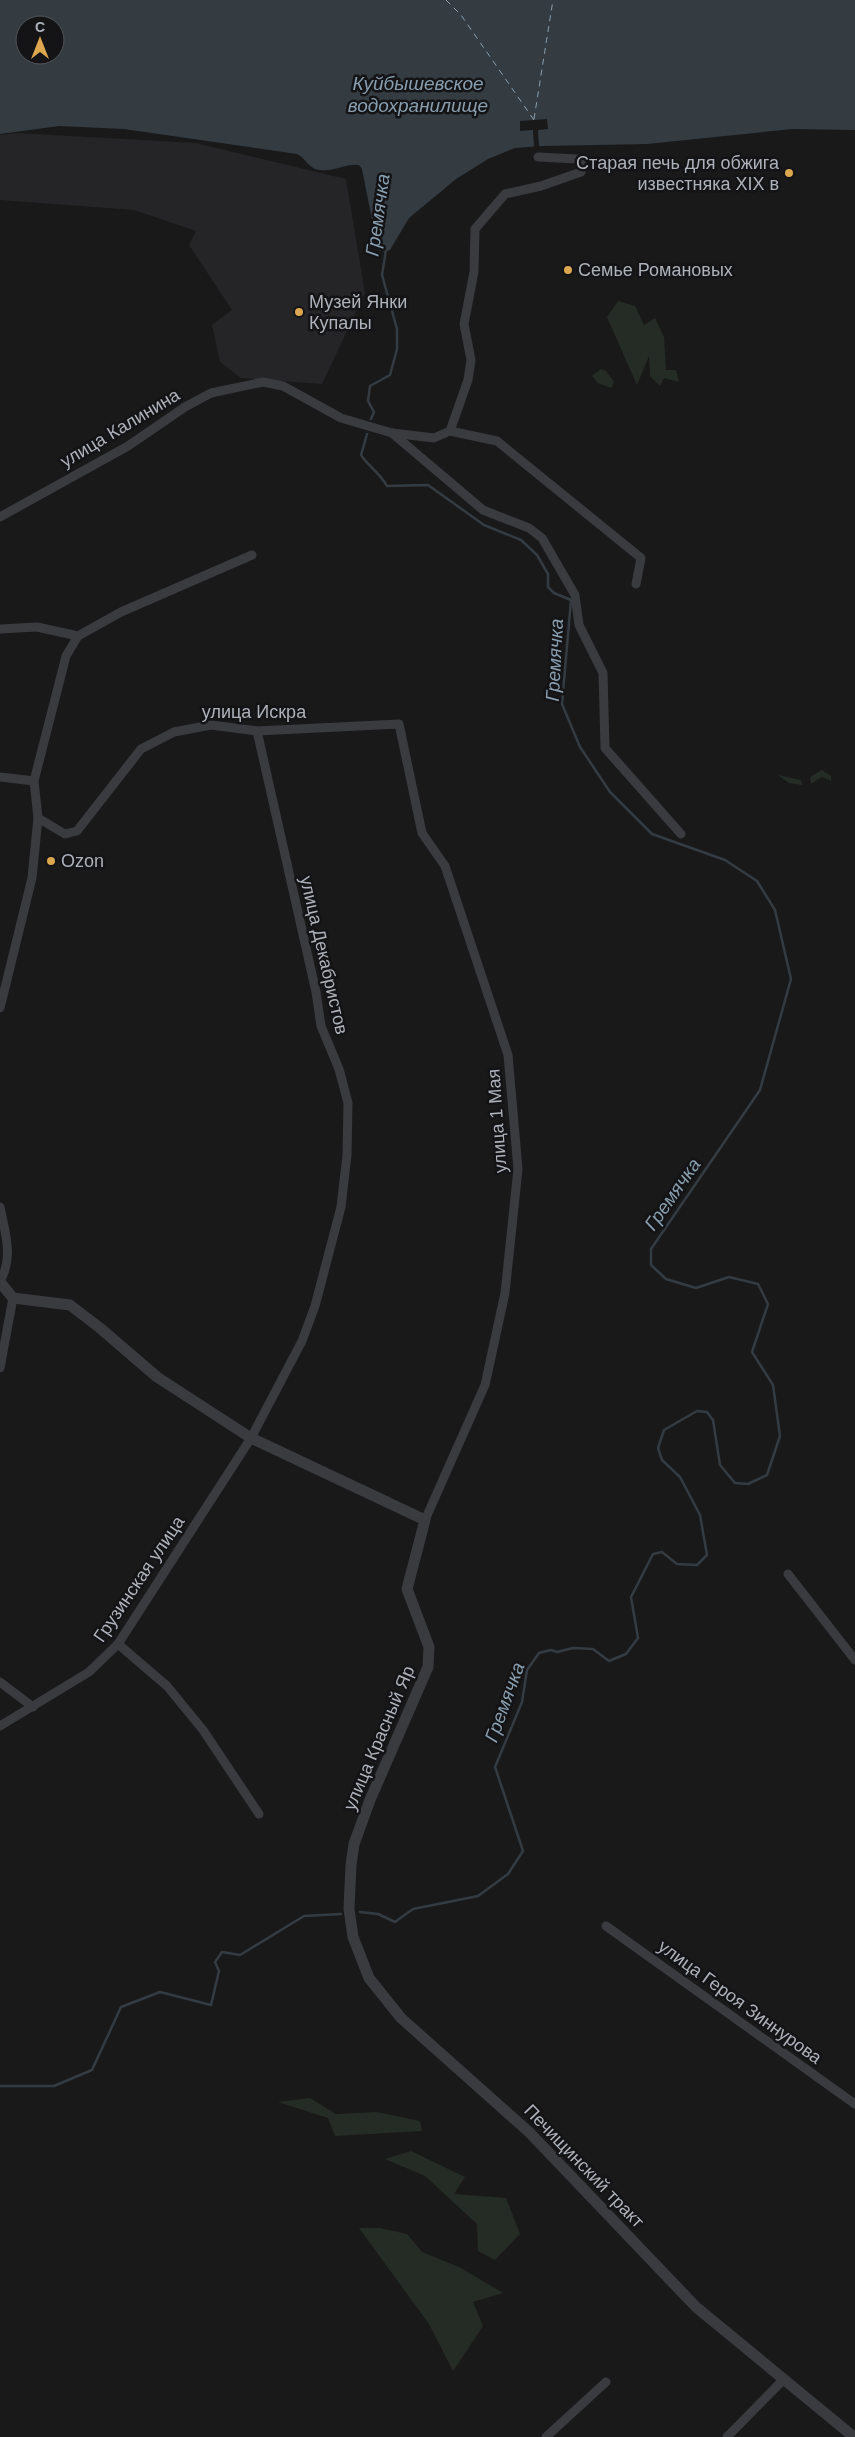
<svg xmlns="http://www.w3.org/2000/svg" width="855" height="2437" font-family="Helvetica,sans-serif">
  <rect width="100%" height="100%" fill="#19191a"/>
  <path fill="#252527" d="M16,133L196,143L346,179L365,293L322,384L241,378L220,362L212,325L232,310L189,245L196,231L134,210L0,200V135Z"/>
  <g fill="#252c26">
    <path d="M618,301L635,306L644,325L655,318L664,337L666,370H676L679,382L664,378L660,386L650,376L649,356L637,385L607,317Z"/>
    <path d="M601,369L606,371L614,382L611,388L598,383L592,376Z"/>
    <path d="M822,770L831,776V781L822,777L811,784L810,777Z"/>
    <path d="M778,775L801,780L802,785L789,783Z"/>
    <path d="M310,2098L336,2114L377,2112L420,2121L422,2131L335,2136L328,2118L278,2102Z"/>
    <path d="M411,2151L465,2177L454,2194L506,2198L520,2234L495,2260L478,2251L477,2224L425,2176L385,2159Z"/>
    <path d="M359,2228H380L407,2234L422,2252L459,2267L503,2293L473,2302L483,2326L453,2371L429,2324Z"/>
  </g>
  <path fill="#343c42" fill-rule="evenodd" d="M0,0H855V130L792,129L647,144L542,146L515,148L488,159L456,179L409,218L390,250L385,252L378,250L362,169L359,165C345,163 331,174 315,169C308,166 304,157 297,154L124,129L59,126L0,134ZM25,25H55V55H25Z"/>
  <path fill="#19191a" d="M547,119L548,129L538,130L539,147H534L533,130L520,131V121Z"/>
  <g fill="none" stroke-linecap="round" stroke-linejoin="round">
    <g stroke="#343c42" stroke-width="2.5">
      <path d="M371,419L374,412L368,401L370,386L390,375L397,349V329L382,275L386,250"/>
      <path d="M360,1912L378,1914L395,1922L413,1909L478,1896L508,1874L523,1851L495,1767L522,1702L527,1670L539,1653L551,1650L557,1652L573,1648L593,1649L609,1661L626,1654L638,1638L631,1597L653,1554L662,1552L677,1564L697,1565L707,1555L700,1515L680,1477L662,1460L658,1448L664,1430L697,1411L707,1412L713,1420L720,1465L735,1483L748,1484L767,1475L780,1436L773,1385L752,1352L768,1304L758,1284L729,1277L696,1288L666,1279L651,1265V1249L760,1090L791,979L775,910L757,881L725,860L652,834L610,792L580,747L562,704L571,600L554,593L548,587V574L537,555L521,540L484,525L428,485L387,486C380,473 369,467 361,455L367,434"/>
      <path d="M0,2086H54L92,2070L121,2007L160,1992L211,2005L219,1971L215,1962L222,1952L240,1955L304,1916L341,1914"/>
    </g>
    <g stroke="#889eaf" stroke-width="1" stroke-dasharray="6 5" stroke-linecap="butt">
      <path d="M446,0L461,15L534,120"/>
      <path d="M534,119L553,0"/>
    </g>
    <g stroke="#3a3b3f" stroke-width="9">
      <path d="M450,431L497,441L641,558L636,584"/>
      <path d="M392,433L483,510L529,528L542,538L575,595L579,625L603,673L605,748L681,834"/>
      <path d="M0,517L128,446L185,407L211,393L263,382L283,386L341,418L392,433L434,438L450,431L468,380L471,360L464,324L474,272L475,229L505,194L541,186L581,172L582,163L578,159L538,157"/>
      <path d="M0,629L37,627L78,636L121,612L252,555"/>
      <path d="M0,777L34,781"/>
      <path d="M38,818L65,834L77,831L141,749L174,732L211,725L257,731L399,724L422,833L445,866L508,1055L518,1169L505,1293L485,1385L425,1520"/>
      <path d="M0,1008L32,878L38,818L34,781L66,656L78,636"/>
      <path d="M0,1207C5,1232 14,1258 0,1281"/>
      <path d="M0,1368L13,1298"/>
      <path d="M788,1574L855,1660"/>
      <path d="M118,1644L167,1686L203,1730L259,1814"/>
      <path d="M0,1682L33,1707"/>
      <path d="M0,1726L89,1672L118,1644L251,1438L302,1341L315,1306L341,1207L347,1155L348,1103L339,1069L321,1026L316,992L257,731"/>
      <path d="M606,1926L855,2104"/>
      <path d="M546,2437L606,2382"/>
      <path d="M727,2437L784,2379"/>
    </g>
    <path stroke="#3a3b3f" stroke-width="11" d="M0,1282L13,1298L70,1305L100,1328L157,1377L251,1438L425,1520L407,1589L429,1647L428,1667L370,1800L354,1844L351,1865L349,1909L353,1937L369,1978L401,2018L529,2132L696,2307L854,2437"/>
  </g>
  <g fill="#dca74f" stroke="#141416" stroke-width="2">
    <circle cx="789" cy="173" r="5"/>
    <circle cx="568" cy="270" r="5"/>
    <circle cx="299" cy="312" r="5"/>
    <circle cx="51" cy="861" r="5"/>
  </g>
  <g text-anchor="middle" stroke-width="5" stroke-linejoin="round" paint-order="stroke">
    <g font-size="18" fill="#adb1b9" stroke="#141416" text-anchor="start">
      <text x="779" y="169" text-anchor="end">Старая печь для обжига<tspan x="779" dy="21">известняка XIX в</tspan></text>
      <text x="578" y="276">Семье Романовых</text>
      <text x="309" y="308">Музей Янки<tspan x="309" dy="21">Купалы</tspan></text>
      <text x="61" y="867">Ozon</text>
    </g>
    <g font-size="18" fill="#adb1b9" stroke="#141416">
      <text transform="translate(120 428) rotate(-31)" y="6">улица Калинина</text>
      <text x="254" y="718">улица Искра</text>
      <text transform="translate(324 955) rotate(77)" y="6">улица Декабристов</text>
      <text transform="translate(497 1121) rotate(-94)" y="6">улица 1 Мая</text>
      <text transform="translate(139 1579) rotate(-56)" y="6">Грузинская улица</text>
      <text transform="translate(379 1738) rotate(-67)" y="6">улица Красный Яр</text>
      <text transform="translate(740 2002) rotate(36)" y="6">улица Героя Зиннурова</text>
      <text transform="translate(584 2166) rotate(46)" y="6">Печищинский тракт</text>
    </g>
    <g font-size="19" font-style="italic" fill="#889eaf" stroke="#141416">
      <text x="418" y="90">Куйбышевское<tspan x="418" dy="22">водохранилище</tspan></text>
      <text transform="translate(377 215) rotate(-82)" y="7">Гремячка</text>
      <text transform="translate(554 660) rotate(-87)" y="7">Гремячка</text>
      <text transform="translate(672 1194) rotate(-55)" y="7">Гремячка</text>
      <text transform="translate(504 1702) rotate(-70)" y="7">Гремячка</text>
    </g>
  </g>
  <g transform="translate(40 40)"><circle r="24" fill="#141416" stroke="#515357"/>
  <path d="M0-4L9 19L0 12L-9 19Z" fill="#dca74f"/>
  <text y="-8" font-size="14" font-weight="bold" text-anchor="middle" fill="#adb1b9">С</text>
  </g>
</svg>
